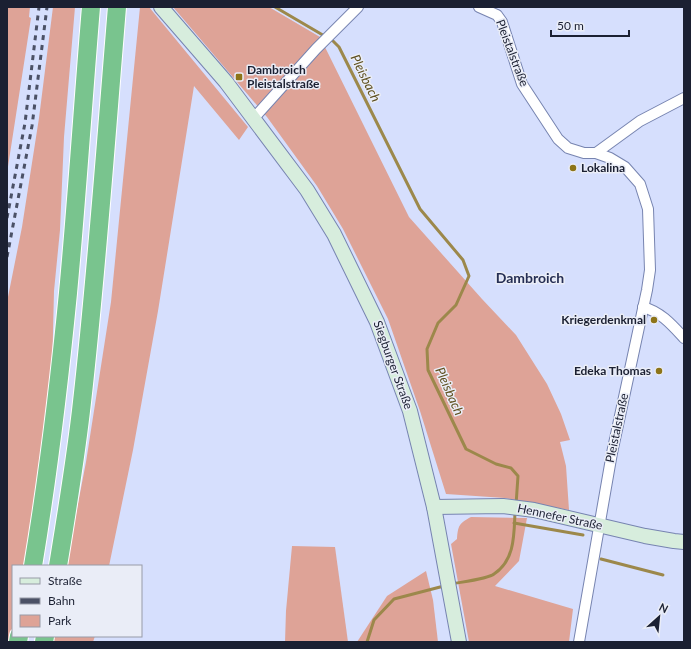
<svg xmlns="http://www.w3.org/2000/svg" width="691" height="649" font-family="Lato,sans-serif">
  <rect width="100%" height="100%" fill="#d6dffd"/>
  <g fill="#dea397">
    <path d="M7,7H30L29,17L31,18L7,173Z"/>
    <path d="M53,7H75L64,137L60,230L54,291L52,374L27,566H13V635L11,642H7V302L22,227L39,118Z"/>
    <path d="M140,7H149L248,127L239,140L194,86L158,311L133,450L109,566H66L86,462L111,302Z"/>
    <path d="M173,7H269L320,37L409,217L482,299L516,335L547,384L561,414L570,440L560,442L566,466L569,510L505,498L446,494L420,411L388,319L343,229L317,186L267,117Z"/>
    <path d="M471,517L527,518L519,561L495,586L573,609L569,642H469L451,544L457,539C458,526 459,523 471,517Z"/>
    <path d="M292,546L335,547L348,642H285L286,611Z"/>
    <path d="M426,571L433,600L438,642H357L387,596Z"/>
    <path d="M53,636H95L93,642H52Z"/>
  </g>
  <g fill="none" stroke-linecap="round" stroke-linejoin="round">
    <g stroke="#9c884b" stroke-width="3">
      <path d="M275,7L333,41L339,47L420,209L463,260L469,276L456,305L438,323L427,349L428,370L466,449L496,464L511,468L518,476L516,505"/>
      <path d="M514,523L583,535"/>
      <path d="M601,559L663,575"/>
      <path d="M451,584C461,582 488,579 494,574C515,560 514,535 515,512"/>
      <path d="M367,642L374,620L394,599L444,586"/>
    </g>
    <g stroke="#7784b0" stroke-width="12">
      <g id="street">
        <path d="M479,7L497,15L502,22L522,84L558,139L568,148L584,153H596L610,158L625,167L640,184L648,209L650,270L647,290L612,453L579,642"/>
        <path d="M254,118L316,49L358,7"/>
        <path d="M596,153L640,121L684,98"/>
        <path d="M643,307C661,312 672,325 684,338"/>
      </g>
    </g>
    <g stroke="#7784b0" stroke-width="16">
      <g id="secondary">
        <path d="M161,7L226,82L307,190L334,234L377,322L410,411L434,507L459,642"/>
        <path d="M434,507L503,506L534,510L645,536L674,541L684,542"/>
      </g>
    </g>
    <g stroke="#fff" stroke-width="20">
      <g id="highway">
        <path d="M33,566C48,476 59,385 68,293C77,198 83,102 91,7"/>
        <path d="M58,566C67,511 76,457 82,402C97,270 106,139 117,7"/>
        <path d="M18,642L19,636"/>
        <path d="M44,642L45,636"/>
      </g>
    </g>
    <use href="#street" stroke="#fff" stroke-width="10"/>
    <use href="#secondary" stroke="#d7eddd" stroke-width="14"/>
    <use href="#highway" stroke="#79c48e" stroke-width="18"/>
    <g stroke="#4b5166" stroke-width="3" stroke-dasharray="5 5" stroke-linecap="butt">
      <path d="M7,218L25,123L39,7"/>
      <path d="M7,257L32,126L47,7"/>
    </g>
  </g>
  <g fill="#8d7418" stroke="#eaedf7" stroke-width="1.5">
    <rect x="235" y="73" width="8" height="8" rx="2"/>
    <circle cx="573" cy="168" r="4"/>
    <circle cx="654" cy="320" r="4"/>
    <circle cx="659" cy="371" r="4"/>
  </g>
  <g text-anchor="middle" stroke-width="3" stroke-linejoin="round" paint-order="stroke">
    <g font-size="12" fill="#1b2032" stroke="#eaedf7">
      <text transform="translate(512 53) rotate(69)" y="4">Pleistalstraße</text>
      <text transform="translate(393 365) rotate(70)" y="4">Siegburger Straße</text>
      <text transform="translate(617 428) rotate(-78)" y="4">Pleistalstraße</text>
      <text transform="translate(560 517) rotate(12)" y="4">Hennefer Straße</text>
    </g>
    <g font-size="12" font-weight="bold" fill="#1b2032" stroke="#eaedf7" text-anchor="start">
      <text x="247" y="74">Dambroich<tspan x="247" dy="14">Pleistalstraße</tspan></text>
      <text x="581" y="172">Lokalina</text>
      <text x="646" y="324" text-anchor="end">Kriegerdenkmal</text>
      <text x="651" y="375" text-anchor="end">Edeka Thomas</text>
    </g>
    <g font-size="13" font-style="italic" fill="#5f5020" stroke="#eaedf7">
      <text transform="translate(366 78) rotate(64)" y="5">Pleisbach</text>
      <text transform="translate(450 391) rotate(66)" y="5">Pleisbach</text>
    </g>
    <g font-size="14" font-weight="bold" fill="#262f55" stroke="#eaedf7">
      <text x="530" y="283">Dambroich</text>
    </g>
  </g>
  <rect width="691" height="649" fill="none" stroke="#1b2032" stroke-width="16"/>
  <rect x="12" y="565" width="130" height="72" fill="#eaedf7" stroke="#979ba8"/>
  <rect x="20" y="578" width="20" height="6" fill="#d7eddd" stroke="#979ba8"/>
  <text x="48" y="585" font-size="12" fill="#1b2032">Straße</text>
  <rect x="20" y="598" width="20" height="6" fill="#4b5166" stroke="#979ba8"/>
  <text x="48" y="605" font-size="12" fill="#1b2032">Bahn</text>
  <rect x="20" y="615" width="20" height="12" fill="#dea397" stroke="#979ba8"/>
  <text x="48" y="625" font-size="12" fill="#1b2032">Park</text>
  <g transform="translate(659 617) rotate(27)" stroke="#eaedf7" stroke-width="3" paint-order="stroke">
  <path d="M0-3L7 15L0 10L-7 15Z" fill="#1b2032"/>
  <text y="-6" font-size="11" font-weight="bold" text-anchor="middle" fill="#1b2032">N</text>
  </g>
  <path d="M551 30v6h78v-6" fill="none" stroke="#1b2032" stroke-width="2"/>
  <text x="557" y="30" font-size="12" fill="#1b2032" stroke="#eaedf7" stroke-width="3" paint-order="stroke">50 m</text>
</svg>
